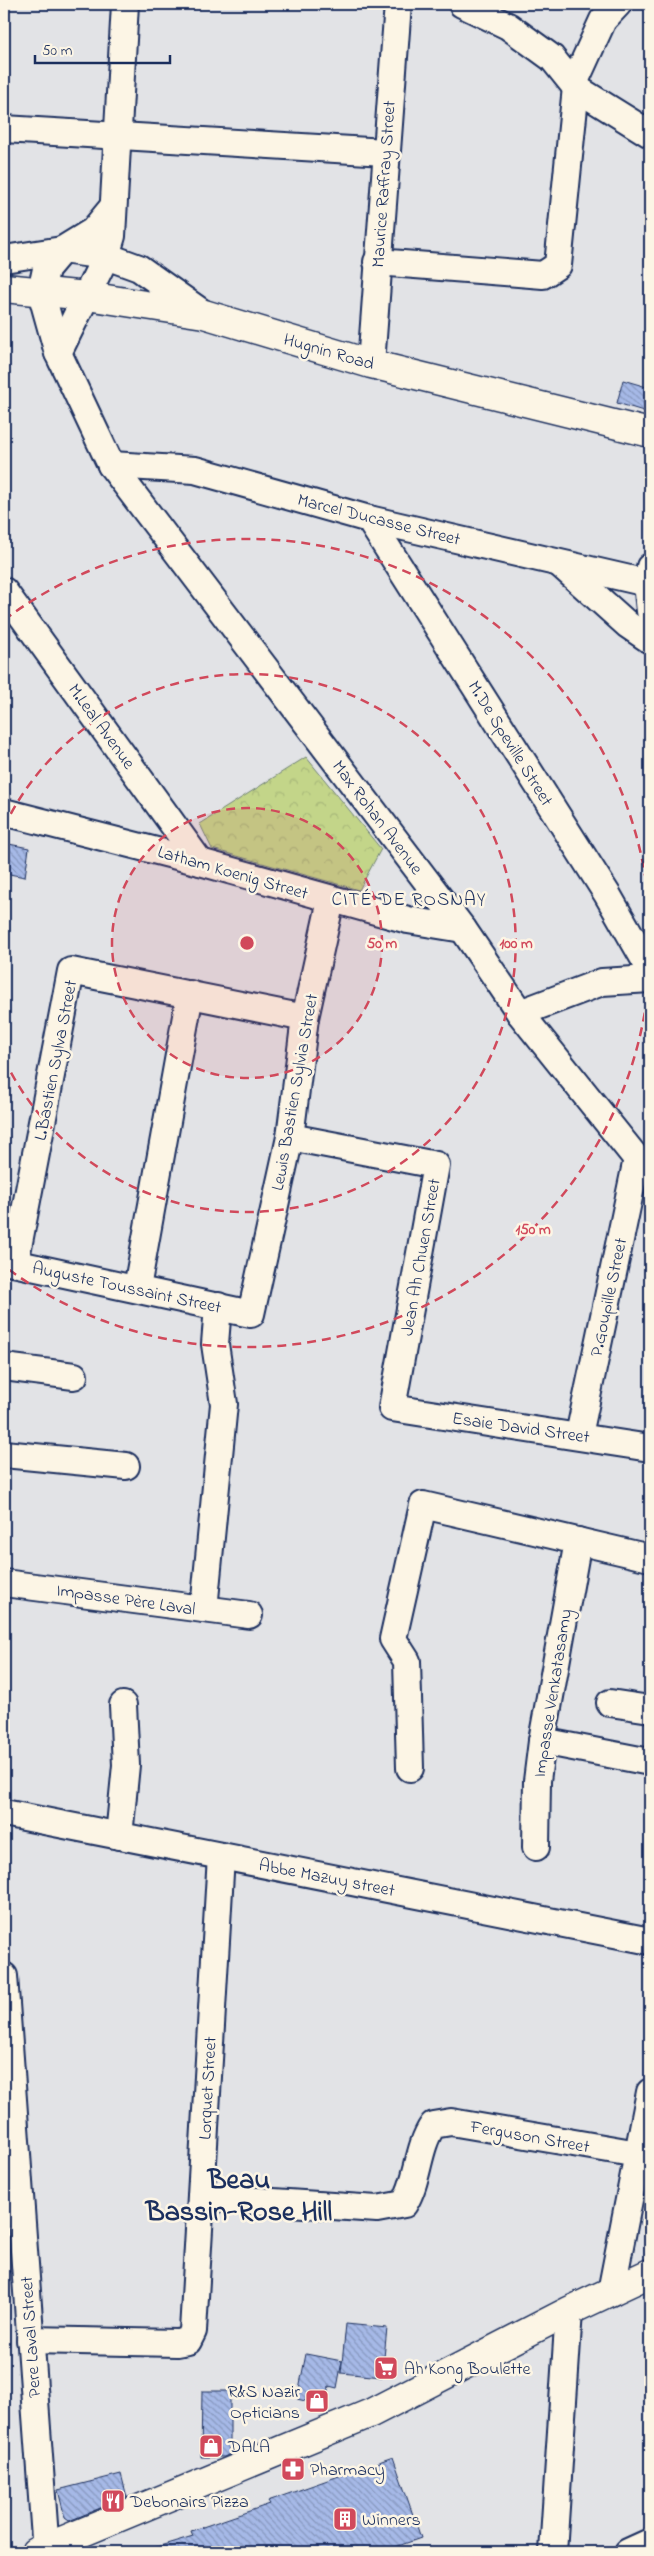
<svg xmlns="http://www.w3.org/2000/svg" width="654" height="2556" font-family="'Indie Flower',sans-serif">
  <defs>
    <pattern id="park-crowns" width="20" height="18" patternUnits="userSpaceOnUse" patternTransform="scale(1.25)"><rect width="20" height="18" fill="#c3d589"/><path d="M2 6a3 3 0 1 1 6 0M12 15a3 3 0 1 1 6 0" fill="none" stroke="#a7b779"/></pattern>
    <pattern id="building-back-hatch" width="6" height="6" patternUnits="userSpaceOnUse" patternTransform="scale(1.25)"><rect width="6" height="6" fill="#a6b9e7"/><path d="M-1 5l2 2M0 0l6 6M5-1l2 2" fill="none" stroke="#8697be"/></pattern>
  </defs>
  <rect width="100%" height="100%" fill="#e2e3e6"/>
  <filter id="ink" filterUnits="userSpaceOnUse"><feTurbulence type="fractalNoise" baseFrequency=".02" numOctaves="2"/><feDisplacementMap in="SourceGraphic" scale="10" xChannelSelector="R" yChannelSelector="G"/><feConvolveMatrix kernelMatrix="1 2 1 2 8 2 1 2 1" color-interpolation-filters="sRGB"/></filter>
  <g filter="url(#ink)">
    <path fill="url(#park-crowns)" stroke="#6f8274" d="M306,757L381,849L359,890L212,849L200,824Z"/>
    <g fill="url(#building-back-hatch)" stroke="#1b2f5e">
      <path d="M623,380L650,388V413L617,403Z"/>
      <path d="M4,843L29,848L25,877L4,873Z"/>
      <path d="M346,2324L387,2328L382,2377L341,2373Z"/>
      <path d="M306,2354L342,2361L337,2388L329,2386L327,2396L320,2394L318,2404L297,2399Z"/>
      <path d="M202,2391H230V2454L224,2457H201Z"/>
      <path d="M393,2457L421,2538L381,2552H151L150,2549L193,2536L191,2531L270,2504L268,2501Z"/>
      <path d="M121,2474L127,2497L69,2521L65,2518L58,2490Z"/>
    </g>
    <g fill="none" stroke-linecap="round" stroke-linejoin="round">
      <g stroke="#1b2f5e" stroke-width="30">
        <g id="minor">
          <path d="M462,4L508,26L552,58L576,88L650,134"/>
          <path d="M4,129L385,152"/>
          <path d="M112,208L93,231L62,250L46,269L41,292L58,353L111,465L463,929L520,1013L637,1159L650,1161"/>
          <path d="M4,259L62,250L106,256L139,268L204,314"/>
          <path d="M377,262L543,275L558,265L577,77L603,20L618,4"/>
          <path d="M58,353L106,256L112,236L125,4"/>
          <path d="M371,364L398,4"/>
          <path d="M111,465L195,470L369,519L647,583"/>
          <path d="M369,519L607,894L650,969"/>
          <path d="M560,564L628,625L650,640"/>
          <path d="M650,567L647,583L650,611"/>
          <path d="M4,591L200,862"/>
          <path d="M4,812L200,862L408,920L463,929"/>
          <path d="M520,1013L602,982L650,979"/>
          <path d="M290,1137L436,1165L392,1408L650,1448"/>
          <path d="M4,1261L251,1314L290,1137L305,1018L331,900"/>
          <path d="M15,1263L71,971L305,1018"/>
          <path d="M137,1288L190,994"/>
          <path d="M4,1367L74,1376"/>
          <path d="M579,1435L637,1159"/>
          <path d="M4,1454L126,1466"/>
          <path d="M4,1583L249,1615"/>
          <path d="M204,1609L224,1404L215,1344L218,1306"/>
          <path d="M610,1703L650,1709"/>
          <path d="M542,1741L650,1762"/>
          <path d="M410,1768L407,1661L393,1639L423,1505L650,1558"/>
          <path d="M4,1813L650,1941"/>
          <path d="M119,1836L126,1765L123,1705"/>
          <path d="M536,1847L537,1781L542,1741L578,1541"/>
          <path d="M4,1976L46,2552"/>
          <path d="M201,2197L377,2209L404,2204C419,2180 417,2148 433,2125L451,2122L638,2154"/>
          <path d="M611,2292L650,2092"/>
          <path d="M30,2340L177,2343L188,2341L193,2331L221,1856"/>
          <path d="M553,2552L569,2311"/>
          <path d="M628,2552L650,2542"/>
        </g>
      </g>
      <g stroke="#1b2f5e" stroke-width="31">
        <g id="major">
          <path d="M4,288L87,296L204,314L371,364L650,433"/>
          <path d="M35,2552L371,2413L569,2311L650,2273"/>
        </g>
      </g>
      <use href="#minor" stroke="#fcf5e5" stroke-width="26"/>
      <use href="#major" stroke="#fcf5e5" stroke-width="28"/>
    </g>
  </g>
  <circle cx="247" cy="943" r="135" fill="#d1495b" fill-opacity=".12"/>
  <g fill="none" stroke="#d1495b" stroke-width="2.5" stroke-dasharray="9 6">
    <circle cx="247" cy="943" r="135"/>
    <path d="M4 827A269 269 0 1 1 4 1059"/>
    <path d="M650 968A404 404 0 0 1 4 1266M4 620A404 404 0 0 1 650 918"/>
  </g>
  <defs>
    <g id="supermarket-square" transform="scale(1.25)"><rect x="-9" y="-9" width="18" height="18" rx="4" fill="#d1495b" stroke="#fcf5e5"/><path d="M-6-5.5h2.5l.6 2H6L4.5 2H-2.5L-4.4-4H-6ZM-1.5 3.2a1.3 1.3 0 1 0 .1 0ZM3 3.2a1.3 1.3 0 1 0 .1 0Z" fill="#fff"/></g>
    <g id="shop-square" transform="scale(1.25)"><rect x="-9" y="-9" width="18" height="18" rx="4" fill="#d1495b" stroke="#fcf5e5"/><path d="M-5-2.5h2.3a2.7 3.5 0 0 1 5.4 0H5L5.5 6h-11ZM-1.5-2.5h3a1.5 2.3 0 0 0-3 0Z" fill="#fff"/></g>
    <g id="pharmacy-square" transform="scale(1.25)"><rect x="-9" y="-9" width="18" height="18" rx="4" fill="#d1495b" stroke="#fcf5e5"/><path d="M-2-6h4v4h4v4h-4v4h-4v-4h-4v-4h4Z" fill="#fff"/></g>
    <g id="restaurant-square" transform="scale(1.25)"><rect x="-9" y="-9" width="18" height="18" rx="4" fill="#d1495b" stroke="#fcf5e5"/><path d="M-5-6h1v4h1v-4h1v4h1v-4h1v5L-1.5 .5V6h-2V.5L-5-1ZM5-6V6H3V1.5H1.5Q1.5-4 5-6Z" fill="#fff"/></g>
    <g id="building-square" transform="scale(1.25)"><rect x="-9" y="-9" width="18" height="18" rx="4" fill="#d1495b" stroke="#fcf5e5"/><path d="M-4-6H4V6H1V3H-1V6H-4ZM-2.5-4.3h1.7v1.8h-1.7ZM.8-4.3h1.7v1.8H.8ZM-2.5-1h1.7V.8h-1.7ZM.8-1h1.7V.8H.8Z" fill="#fff"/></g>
  </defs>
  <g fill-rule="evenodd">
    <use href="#supermarket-square" x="386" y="2368"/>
    <use href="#shop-square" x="317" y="2401"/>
    <use href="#shop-square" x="211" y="2446"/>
    <use href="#pharmacy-square" x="293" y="2469"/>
    <use href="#restaurant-square" x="113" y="2501"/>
    <use href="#building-square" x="345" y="2519"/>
  </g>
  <g text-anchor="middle" stroke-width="5" stroke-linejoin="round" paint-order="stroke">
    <g font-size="18" fill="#1b2f5e" stroke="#fcf5e5">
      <text transform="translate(383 184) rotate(-86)" y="6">Maurice Raffray Street</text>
      <text transform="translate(329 351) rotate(16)" y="6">Hugnin Road</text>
      <text transform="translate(379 519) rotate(14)" y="6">Marcel Ducasse Street</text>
      <text transform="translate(102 726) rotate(54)" y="6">M.Leal Avenue</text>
      <text transform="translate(511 743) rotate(58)" y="6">M.De Speville Street</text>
      <text transform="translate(378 817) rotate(53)" y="6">Max Rohan Avenue</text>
      <text transform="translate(233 872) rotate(16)" y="6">Latham Koenig Street</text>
      <text transform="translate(55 1060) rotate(-79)" y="6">L.Bastien Sylva Street</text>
      <text transform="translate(294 1092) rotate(-80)" y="6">Lewis Bastien Sylvia Street</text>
      <text transform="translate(420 1257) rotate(-80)" y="6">Jean Ah Chuen Street</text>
      <text transform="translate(127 1287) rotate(12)" y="6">Auguste Toussaint Street</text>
      <text transform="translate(608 1297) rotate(-78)" y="6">P.Goupille Street</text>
      <text transform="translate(521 1427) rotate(8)" y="6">Esaie David Street</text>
      <text transform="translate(126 1599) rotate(8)" y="6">Impasse Père Laval</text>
      <text transform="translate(552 1693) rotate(-81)" y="6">Impasse Venkatasamy</text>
      <text transform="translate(327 1877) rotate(11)" y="6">Abbe Mazuy street</text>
      <text transform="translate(207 2088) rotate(-87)" y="6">Lorquet Street</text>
      <text transform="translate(530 2136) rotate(10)" y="6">Ferguson Street</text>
      <text transform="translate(30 2337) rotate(-94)" y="6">Pere Laval Street</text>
    </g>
    <g font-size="18" fill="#1b2f5e" stroke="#fcf5e5" text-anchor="start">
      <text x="404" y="2374">Ah Kong Boulette</text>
      <text x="300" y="2397" text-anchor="end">R&amp;S Nazir<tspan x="300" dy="21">Opticians</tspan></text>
      <text x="228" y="2452">DALA</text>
      <text x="310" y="2475">Pharmacy</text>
      <text x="130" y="2507">Debonairs Pizza</text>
      <text x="362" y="2525">Winners</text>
    </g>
    <g font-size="19" letter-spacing="1" fill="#1b2f5e" stroke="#fcf5e5">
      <text x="409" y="905">CITÉ DE ROSNAY</text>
    </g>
    <g font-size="28" font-weight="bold" fill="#1b2f5e" stroke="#fcf5e5">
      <text x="239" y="2188">Beau<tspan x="239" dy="32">Bassin-Rose Hill</tspan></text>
    </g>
  </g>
  <circle cx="247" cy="943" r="8" fill="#d1495b" stroke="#fcf5e5" stroke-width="2.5"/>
  <g font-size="15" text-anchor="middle" font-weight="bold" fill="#d1495b" stroke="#fcf5e5" stroke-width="5" stroke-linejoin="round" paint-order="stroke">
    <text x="382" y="948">50 m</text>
    <text x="516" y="948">100 m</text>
    <text x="533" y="1234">150 m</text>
  </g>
  <rect width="654" height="2556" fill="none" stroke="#fcf5e5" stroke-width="20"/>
  <rect x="10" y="10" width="634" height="2536" fill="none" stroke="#1b2f5e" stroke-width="2" filter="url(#ink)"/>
  <path d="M35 55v8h135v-8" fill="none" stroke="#1b2f5e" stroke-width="2.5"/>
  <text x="42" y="55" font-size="15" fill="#1b2f5e" stroke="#fcf5e5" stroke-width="4" paint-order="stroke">50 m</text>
</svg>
